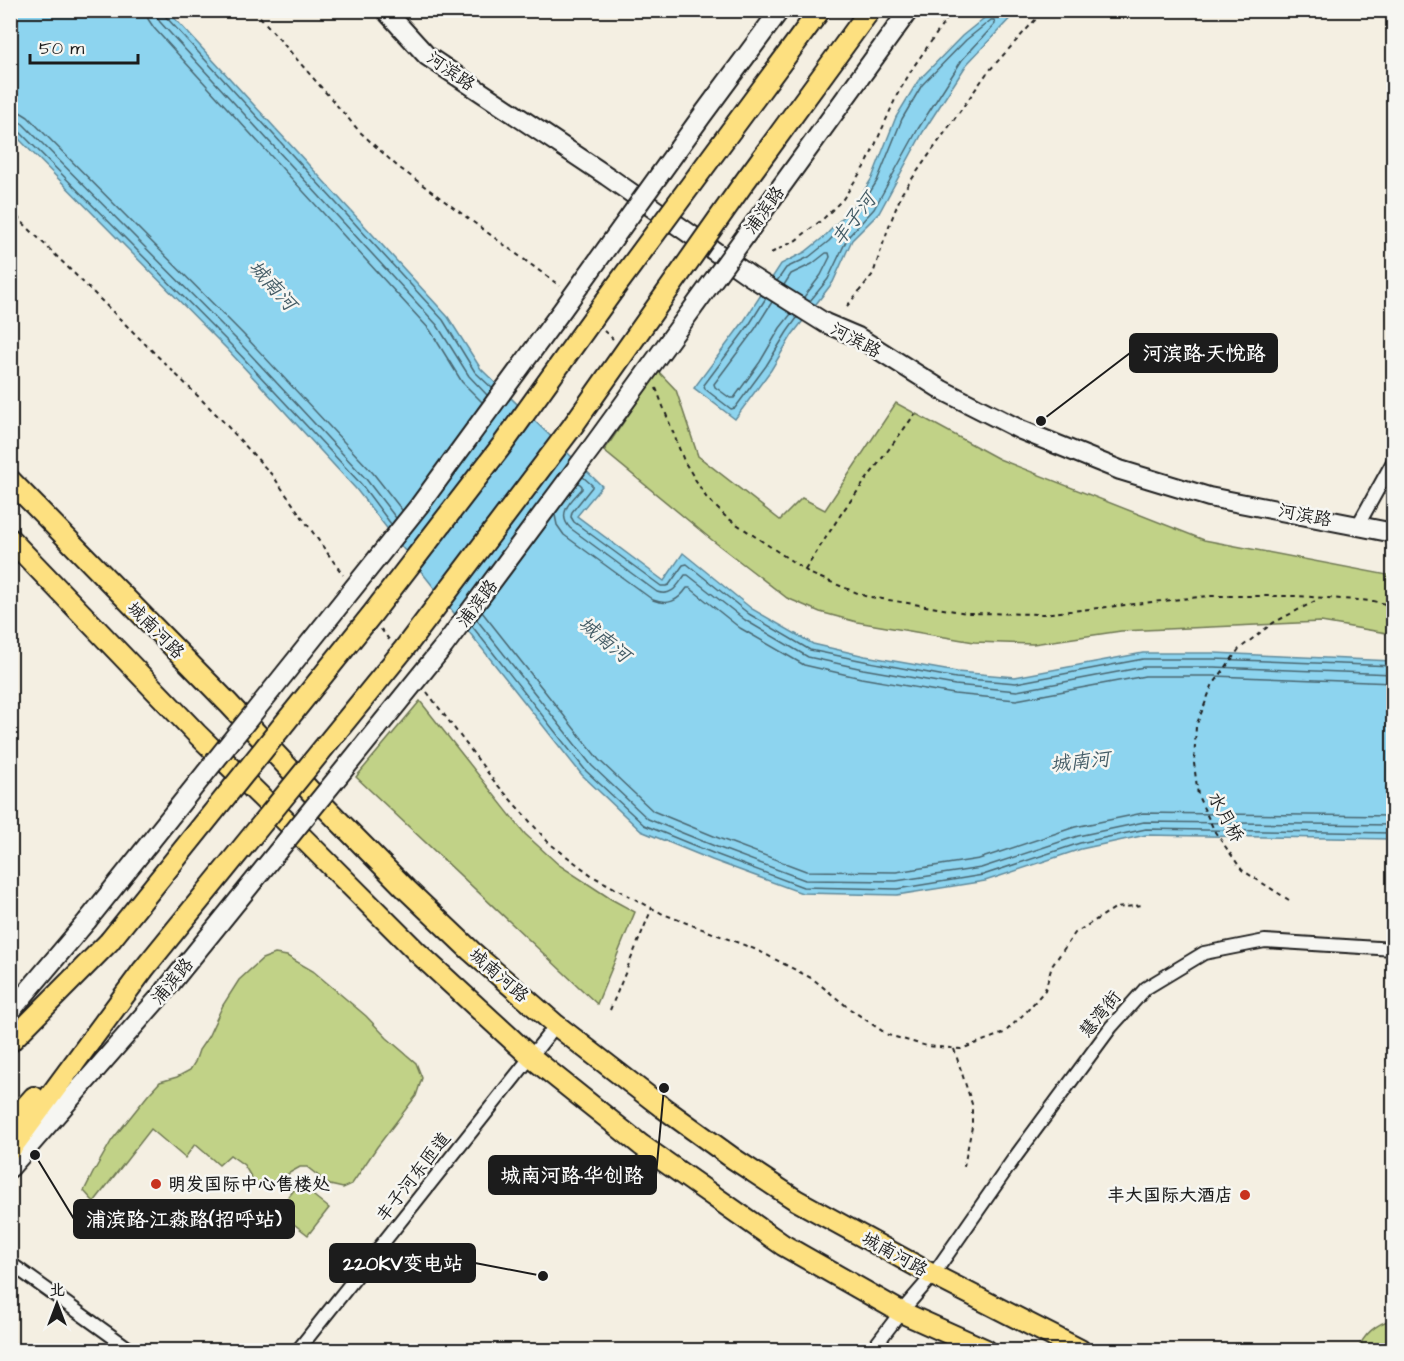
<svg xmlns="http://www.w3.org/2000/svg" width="1404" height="1361" font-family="'Architects Daughter','LXGW WenKai TC',sans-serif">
  <rect width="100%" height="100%" fill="#f4efe2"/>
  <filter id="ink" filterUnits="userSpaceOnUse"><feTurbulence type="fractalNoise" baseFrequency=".0167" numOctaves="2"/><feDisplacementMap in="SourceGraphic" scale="12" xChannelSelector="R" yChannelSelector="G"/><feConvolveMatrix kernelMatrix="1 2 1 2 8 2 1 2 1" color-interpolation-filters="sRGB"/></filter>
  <g filter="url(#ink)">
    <g fill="#c1d287" stroke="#6e7752" stroke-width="1.5">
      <path d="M658,371L676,390L698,456L780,520L802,498L825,510L896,403L999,459L1204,540L1393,576V634L1321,622L1121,631L1033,644L974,642L857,622L820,612L787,598L712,540L604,451Z"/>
      <path d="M420,701L525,834L559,865L611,899L635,912L597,1004L356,777Z"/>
      <path d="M275,954L287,956L313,971L366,1016L387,1038L416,1063L422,1078L416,1096L377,1147L352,1184L343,1188L330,1185L307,1167H300L275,1181L263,1185L253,1180L244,1165L230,1155L219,1165L195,1144L185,1158L151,1129L94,1202L84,1191L93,1173L112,1140L148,1095L160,1082L177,1077L190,1070L195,1062L199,1050L208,1037L223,1005L239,980L262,959Z"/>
      <path d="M299,1184L329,1208L308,1235L277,1211Z"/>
      <path d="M1393,1319V1350H1358C1364,1333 1376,1324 1393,1319Z"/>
    </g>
    <g fill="#8dd4ef" stroke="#608a9b" stroke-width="1.5">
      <path d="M10,11H168L448,317L481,369L602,486L577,516L664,581L683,553L752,609L813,644L865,656L957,672L1015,677L1143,653H1214L1393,661V839L1146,835L1081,849L985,881L897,895L802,893L712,860L641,831L582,775L356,489L227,349L11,131Z"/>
      <path d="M993,11H1017L967,64L923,132L879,213L852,240L833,282L792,335L771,370L735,419L694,388L744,321L781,264L805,252L825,236L858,201L872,178L896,117L918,81L962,36Z"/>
    </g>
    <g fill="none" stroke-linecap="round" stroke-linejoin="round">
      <g stroke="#496670" stroke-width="1.5">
        <path d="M147,10L148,19L154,28L430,330L462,382L482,402"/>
        <path d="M156,10L157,17L160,22L437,325L469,376L487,395"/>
        <path d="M164,10L166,17L443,320L475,372L492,388"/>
        <path d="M10,111L20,112L28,117L243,334L373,473L402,510"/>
        <path d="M10,120H17L23,124L237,340L366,479L396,518"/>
        <path d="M10,127L17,129L231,345L361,484L391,524"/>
        <path d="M777,281L786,268L809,257L829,241L862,205L877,181L902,119L922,85L966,40L991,20H994L995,24L962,60L918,129L874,209L848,237L828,279L810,301"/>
        <path d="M784,285L791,274L812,264L826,253H829L830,257L821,275L804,297"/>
        <path d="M766,298L749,325L704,385L705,389L731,409L735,408L766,366L787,332L797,318"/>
        <path d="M772,302L755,329L714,384L715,387L730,398H734L760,362L780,328L791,314"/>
        <path d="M583,477L592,485V487L572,512L571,517L574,522L661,586H666L669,585L683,565L687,564L749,614L810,650L864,661L956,678L1016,683L1143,659H1214L1394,666"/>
        <path d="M579,483L582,486V489C572,500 556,513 570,528L657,592C672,597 677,586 685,575H688L745,620L808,657L863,669L955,685L1017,691L1144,667H1214L1394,674"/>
        <path d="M555,515L557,525L564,535L653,600C668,606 678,601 687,588H690L740,628L804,665L861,678L954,694L1016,700L1145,676H1214L1394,683"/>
        <path d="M482,612L599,760L653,811L721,839L806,871L896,872L979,859L1075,827L1143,813L1394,816"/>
        <path d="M477,620L592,766L648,819L717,847L805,880L896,881L981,868L1078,836L1144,822L1394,825"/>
        <path d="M472,626L586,771L644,825L715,854L803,887L897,889L983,875L1080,843L1146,829L1394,833"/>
      </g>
      <g stroke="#1c1c1c" stroke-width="16">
        <g id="street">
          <path d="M1358,525L1394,460"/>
          <path d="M10,1263L131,1350"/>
          <path d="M298,1350L556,1025"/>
          <path d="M872,1350L901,1312L933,1275L1013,1160L1111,1027L1146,988L1204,953L1265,941L1394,949"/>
        </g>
      </g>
      <g stroke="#1c1c1c" stroke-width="22">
        <g id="secondary">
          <path d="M385,10L427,56L607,176L750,276L825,323L858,337L942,390L1021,430L1120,470L1209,497L1394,533"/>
          <path d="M10,1012L87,921"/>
          <path d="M10,1168L163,993"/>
        </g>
      </g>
      <g stroke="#1c1c1c" stroke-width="24">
        <g id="primary">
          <path d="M10,480L229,704L326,808L406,889L471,951L556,1025L662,1107L734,1159L796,1200L933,1275L1080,1350"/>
          <path d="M10,539L197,734L300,835L417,952L531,1057L641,1145L783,1245L901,1312L986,1350"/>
          <path d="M10,1042L109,942"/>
          <path d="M10,1124L34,1097"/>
          <path d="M10,1150L143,970"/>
        </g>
      </g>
      <g stroke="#1c1c1c" stroke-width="2" stroke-dasharray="4.5 4.5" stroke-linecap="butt">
        <path d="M254,10L360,132L397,166L560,286"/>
        <path d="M10,210L219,417L273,476L343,575"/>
        <path d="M771,253L795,241L823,219L843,199L868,161L897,95L914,66L953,10"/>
        <path d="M847,306L873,274L889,226L902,193L987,73L1036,19L1046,10"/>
        <path d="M604,331L613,339"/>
        <path d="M656,388L684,461L706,497L726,517L811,574L865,596L967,613L1043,614L1208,596H1296L1373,601L1394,606"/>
        <path d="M805,570L843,511L915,414"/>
        <path d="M381,629L390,641"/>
        <path d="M427,692L494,781L549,843L594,877L663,914L757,950L813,979L850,1009L888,1035L927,1046L961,1049L1004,1033L1027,1011L1045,990L1052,966L1075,933L1115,908L1144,905"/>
        <path d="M1289,900L1242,870L1215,832L1198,796L1194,763L1196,726L1212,686L1239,649L1273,623L1319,599"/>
        <path d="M610,1010L652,908"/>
        <path d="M954,1049L972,1104V1127L963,1171"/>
      </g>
      <use href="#street" stroke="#f6f6f2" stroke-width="12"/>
      <use href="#secondary" stroke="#f6f6f2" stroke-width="18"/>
      <use href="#primary" stroke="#fde080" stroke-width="20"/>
      <g stroke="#1c1c1c" stroke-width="22" stroke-linecap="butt">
        <g id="secondary-bridge">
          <path d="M87,921L419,506L563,309L701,117L780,10"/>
          <path d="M163,993L444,646L593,446L909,10"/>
        </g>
      </g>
      <g stroke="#1c1c1c" stroke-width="24" stroke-linecap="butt">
        <g id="primary-bridge">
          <path d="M109,942L373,613L503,444L617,285L820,10"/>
          <path d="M143,970L404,649L572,427L743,184L870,10"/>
        </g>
      </g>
      <use href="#secondary-bridge" stroke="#f6f6f2" stroke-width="18"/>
      <use href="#primary-bridge" stroke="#fde080" stroke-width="20"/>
    </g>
  </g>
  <g fill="#c8321e" stroke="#f6f6f2" stroke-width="2">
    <circle cx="156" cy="1184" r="6"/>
    <circle cx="1245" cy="1195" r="6"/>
  </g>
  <g text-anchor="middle" stroke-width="5" stroke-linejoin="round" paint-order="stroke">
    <g font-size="18" fill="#1c1c1c" stroke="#f6f6f2">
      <text transform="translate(451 71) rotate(35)" y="6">河滨路</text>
      <text transform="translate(764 210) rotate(-54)" y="6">浦滨路</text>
      <text transform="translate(856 340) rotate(28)" y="6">河滨路</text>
      <text transform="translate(1305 515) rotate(11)" y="6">河滨路</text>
      <text transform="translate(477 603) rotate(-53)" y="6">浦滨路</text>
      <text transform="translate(156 630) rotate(45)" y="6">城南河路</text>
      <text transform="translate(1226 817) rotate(61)" y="6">水月桥</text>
      <text transform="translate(499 975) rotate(41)" y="6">城南河路</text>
      <text transform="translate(172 981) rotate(-50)" y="6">浦滨路</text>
      <text transform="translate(1100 1014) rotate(-51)" y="6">慧湾街</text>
      <text transform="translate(413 1177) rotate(-52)" y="6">丰子河东匝道</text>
      <text transform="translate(895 1254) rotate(29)" y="6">城南河路</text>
    </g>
    <g font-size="18" font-weight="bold" fill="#1c1c1c" stroke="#f6f6f2" text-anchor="start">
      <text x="168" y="1190">明发国际中心售楼处</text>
      <text x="1233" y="1201" text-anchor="end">丰大国际大酒店</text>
    </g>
    <g font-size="20" font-style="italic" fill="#445c66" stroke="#f6f6f2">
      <text transform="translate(853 219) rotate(-53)" y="7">丰子河</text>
      <text transform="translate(273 285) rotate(48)" y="7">城南河</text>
      <text transform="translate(605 639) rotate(39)" y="7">城南河</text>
      <text transform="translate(1080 761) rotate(-6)" y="7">城南河</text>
    </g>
  </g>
  <path fill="none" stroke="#1c1c1c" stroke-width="2" d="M1041 421L1130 353M664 1088L656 1175M35 1155L74 1219M543 1276L475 1263"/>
  <g fill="#1c1c1c" stroke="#f6f6f2" stroke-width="2">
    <circle cx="1041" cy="421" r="6"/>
    <circle cx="664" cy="1088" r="6"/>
    <circle cx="35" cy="1155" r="6"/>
    <circle cx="543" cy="1276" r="6"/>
  </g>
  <g fill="#1c1c1c" stroke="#1c1c1c" stroke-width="2">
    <rect x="1130" y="334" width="147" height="38" rx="6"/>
    <rect x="489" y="1156" width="167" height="38" rx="6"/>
    <rect x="74" y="1200" width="220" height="38" rx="6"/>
    <rect x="330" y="1244" width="145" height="38" rx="6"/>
  </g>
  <g font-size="20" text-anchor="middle" font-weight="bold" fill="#fff">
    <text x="1204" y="360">河滨路·天悦路</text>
    <text x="572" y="1182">城南河路·华创路</text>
    <text x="184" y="1226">浦滨路·江淼路(招呼站)</text>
    <text x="403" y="1270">220KV变电站</text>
  </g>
  <rect width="1404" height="1361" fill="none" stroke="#f6f6f2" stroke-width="36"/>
  <rect x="18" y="18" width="1368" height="1325" fill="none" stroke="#1c1c1c" stroke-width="2" filter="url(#ink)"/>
  <g transform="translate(57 1304)" stroke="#f6f6f2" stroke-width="4.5" paint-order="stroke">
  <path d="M0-4.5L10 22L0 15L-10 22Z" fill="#1c1c1c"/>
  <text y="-9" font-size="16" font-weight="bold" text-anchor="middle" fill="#1c1c1c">北</text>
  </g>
  <path d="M30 54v9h108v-9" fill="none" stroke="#1c1c1c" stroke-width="3"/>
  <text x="39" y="54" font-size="18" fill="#1c1c1c" stroke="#f6f6f2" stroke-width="4.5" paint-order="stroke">50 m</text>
</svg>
